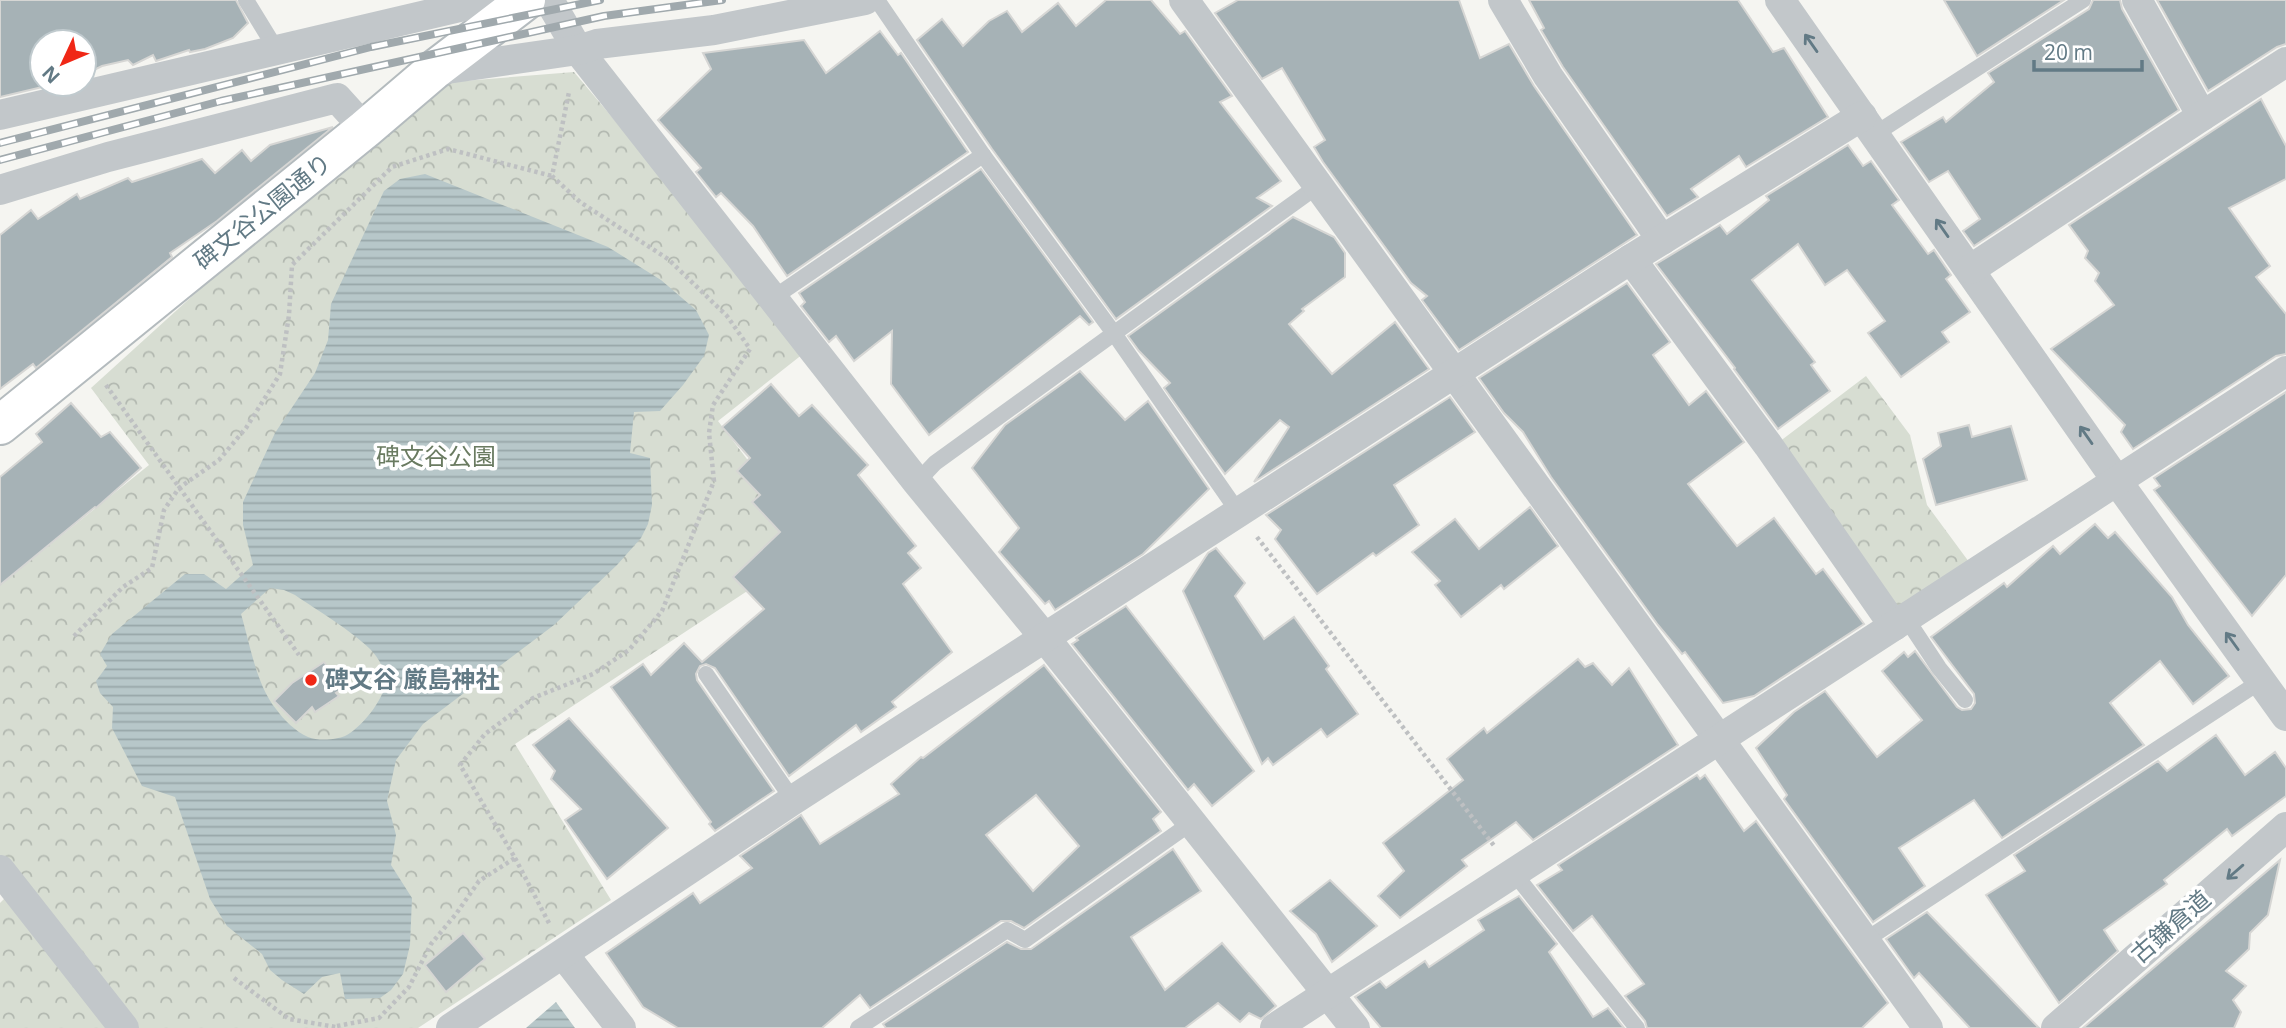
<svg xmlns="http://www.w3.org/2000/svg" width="2286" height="1028" font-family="'Open Sans','Noto Sans JP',sans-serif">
  <defs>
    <pattern id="park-crowns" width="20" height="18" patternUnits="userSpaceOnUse" patternTransform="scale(1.75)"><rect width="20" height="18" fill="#d7ddd2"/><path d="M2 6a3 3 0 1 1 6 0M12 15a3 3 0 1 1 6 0" fill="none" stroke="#b2b8b0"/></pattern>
    <pattern id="water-rules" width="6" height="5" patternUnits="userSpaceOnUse" patternTransform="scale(1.75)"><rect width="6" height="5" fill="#b7c7c9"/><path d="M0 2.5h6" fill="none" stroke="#98a7a9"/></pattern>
  </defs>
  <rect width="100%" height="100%" fill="#f5f5f1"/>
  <g fill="url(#park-crowns)">
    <path d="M574,72L808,350L718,421L814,547L515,744L611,900L418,1028H132L0,857V585L149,465L91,388L426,84Z"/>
    <path d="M1866,376L1910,435L1927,505L1972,566L1897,613L1771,448Z"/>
    <path d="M5,898L116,1028H0V903Z"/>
  </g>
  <g fill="url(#water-rules)" fill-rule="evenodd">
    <path d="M425,174L608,247L661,280L696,310L709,335L704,356L683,385L660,411L634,412L630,453L650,458L652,505L648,524L641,538L617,565L554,625L423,724L396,760L387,801L396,835L391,865L412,898L410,945L403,974L391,990L380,998L345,999L340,973L322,977L304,994L282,980L270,970L262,954L227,926L210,899L175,797L142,786L112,728L113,707L100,693L96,681L107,666L100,654L112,634L185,574H204L226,589L253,565L243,525V502L275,433L315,373L328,340L331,304L384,191L400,179ZM270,588L284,590L295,595C314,608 365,639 376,656C381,663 385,672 385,681C386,698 360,729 345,736C336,740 318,741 308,737C296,732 283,719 276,709C256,684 250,644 241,614Z"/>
    <path d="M556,1002L575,1028H526Z"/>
  </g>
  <g fill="#a6b2b6" stroke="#d6d6d4" stroke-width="2" fill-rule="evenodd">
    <path d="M0,0H236L248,23L233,38L205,49L190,52L189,50L156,61L153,55L133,65L128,60L102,66L84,75V42H42V84H55L0,97Z"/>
    <path d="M1106,0H1151L1180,34L1185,31L1232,96L1220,102L1281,181L1257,198L1272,206L1116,319L992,149L917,40L942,19L963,46L989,21L1007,11L1022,32L1058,3L1076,26Z"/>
    <path d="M1238,0H1459L1480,58L1509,44L1534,86L1637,235L1459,350L1422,300L1427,296L1411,283L1323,162L1314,147L1325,140L1282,68L1262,79L1215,13Z"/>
    <path d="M1529,0H1738L1773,52L1784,48L1828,117L1746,167L1739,156L1691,189L1698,197L1667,216L1563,67L1541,30L1544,28Z"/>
    <path d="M1944,0H2064L1977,56Z"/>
    <path d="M2093,0H2120L2122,9L2179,110L1974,246L1963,231L1980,219L1948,171L1929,182L1901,142L1943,117L1946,122L1994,82L1988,73L2089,9Z"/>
    <path d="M2157,0H2286V44L2277,47L2208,91Z"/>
    <path d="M880,31L898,55L901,53L968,152L787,276L753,226L721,193L716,197L696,172L701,168L658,120L711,69L703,53L804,40L826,73Z"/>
    <path d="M2261,99L2286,146V179L2229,208L2270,266L2256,277L2286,314V354L2276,356L2133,449L2121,432L2125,425L2051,349L2114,305L2095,281L2099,273L2085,258L2088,251L2069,225Z"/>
    <path d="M333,127L217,221L170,253L172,257L36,368L33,364L0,389V235L31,210L38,219L77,194L80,199L128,178L132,182L202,159L215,173L242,150L251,161L270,145Z"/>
    <path d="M1848,145L1863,166L1871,161L1899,200L1892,205L1928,254L1934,250L1951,275L1946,279L1970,312L1942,332L1949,342L1901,377L1868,333L1885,321L1847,270L1825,285L1798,244L1752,280L1815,362L1811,365L1830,391L1778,429L1734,369L1735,368L1656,264L1720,225L1727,234L1769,200L1766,196Z"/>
    <path d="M981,169L1093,322L1089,325L1080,316L929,435L891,384L892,331L854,361L836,336L829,342L801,306L805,302L799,293Z"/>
    <path d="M1293,217L1334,237L1345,253V277L1302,309L1304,311L1289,324L1332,374L1395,322L1429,369L1254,482L1289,427L1280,420L1225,474L1164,388L1170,383L1139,351L1128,336Z"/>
    <path d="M1627,283L1670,342L1653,355L1689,405L1706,391L1744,442L1688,484L1737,546L1774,518L1816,574L1823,569L1864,624L1754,696L1723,703L1685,652L1682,654L1658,625L1551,477L1523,432L1504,413L1479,378Z"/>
    <path d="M1080,371L1125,420L1148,401L1209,489L1143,554L1055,610L1049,601L1045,604L999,552L1019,528L972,468L1005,425Z"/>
    <path d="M771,384L799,416L812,405L868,465L858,475L916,546L908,553L921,568L903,584L952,652L892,702L896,707L861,732L856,725L789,776L715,668L706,664L700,666L696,674L697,680L774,791L715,831L709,824L711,822L611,687L643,664L651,675L684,643L702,662L764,609L733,577L780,532L752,502L760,495L737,471L750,458L722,427Z"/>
    <path d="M2286,392V575L2252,616L2154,490L2160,486L2154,478Z"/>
    <path d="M1450,397L1475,432L1394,485L1419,525L1376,556L1373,553L1317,594L1275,539L1281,530L1266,515Z"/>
    <path d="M71,403L101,437L110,432L141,468L96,508L95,507L0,585V477L42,442L36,434Z"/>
    <path d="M1969,425L1972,437L2011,426L2027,480L1936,505L1923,459L1941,446L1938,433Z"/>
    <path d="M1530,507L1558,546L1504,589L1501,585L1461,617L1435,585L1440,581L1412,552L1455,519L1479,549Z"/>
    <path d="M2095,524L2108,538L2115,532L2172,597L2188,625L2229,676L2193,704L2160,661L2110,703L2144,745L2002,838L1974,800L1899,848L1925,886L1873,922L1784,799L1787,795L1756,748L1794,712L1825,691L1877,757L1922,720L1882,671L1904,652L1908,657L1915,651L1957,707L1962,710L1971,709L1975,703L1974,694L1931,637L2004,583L2007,587L2053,546L2060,554Z"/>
    <path d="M1216,548L1245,583L1235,596L1264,639L1294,617L1329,666L1326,669L1358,714L1327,737L1321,729L1273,765L1268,758L1262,764L1183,591L1208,553Z"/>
    <path d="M1126,606L1254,771L1212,806L1194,784L1188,790L1072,644L1078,640L1076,638Z"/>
    <path d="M1578,659L1585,667L1593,663L1612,685L1629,668L1678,745L1533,840L1516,822L1462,860L1467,866L1400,918L1378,896L1404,871L1383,843L1463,780L1447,759L1484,728L1487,733Z"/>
    <path d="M324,662L343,688L336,693L339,696L315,712L312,707L296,723L274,701L292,683Z"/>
    <path d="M1044,665L1161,812L1153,819L1161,831L1024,928L1011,921H1001L870,1008L860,995L822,1028H678L643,1007L606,953L693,893L700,903L752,868L740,856L801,815L820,844L899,794L891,784L921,757L923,758ZM1036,795L1079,846L1033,891L986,835Z"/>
    <path d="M569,718L668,828L607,879L565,820L581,809L551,779L555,771L533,745Z"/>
    <path d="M2216,735L2245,775L2275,752L2286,768V796L2232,836L2227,829L2164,880L2167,884L2104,930L2118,951L2059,1003L1986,895L2025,871L2014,855L2158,761L2167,771Z"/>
    <path d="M1697,775L1700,779L1705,775L1744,831L1756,821L1888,1003L1862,1028H1647L1645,1021L1625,996L1644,984L1592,916L1573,931L1537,885L1562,870L1558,865Z"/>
    <path d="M1173,849L1201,891L1131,937L1165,990L1222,943L1276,1006L1261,1019L1249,1013L1240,1022L1218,1003L1185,1028H886L883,1024L1007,942L1021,949H1031Z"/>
    <path d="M2280,860L2268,915L2250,933L2249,949L2226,971L2246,986L2233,1000L2241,1012L2234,1028H2083Z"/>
    <path d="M1330,880L1377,926L1332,962L1316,934L1290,911Z"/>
    <path d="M1519,896L1557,944L1549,952L1593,1017L1608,1008L1624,1028H1381L1355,997L1380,981L1386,988L1425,961L1429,967L1484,930L1478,920Z"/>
    <path d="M1927,912L2039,1028H1970L1919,973L1914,978L1886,939Z"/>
    <path d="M463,933L485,959L446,992L425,965Z"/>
  </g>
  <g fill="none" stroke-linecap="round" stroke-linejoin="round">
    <g stroke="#b4bbbe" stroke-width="42">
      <path id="secondary" d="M0,425L365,129L433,71L526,0"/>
    </g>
    <g stroke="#bec0c2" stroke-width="4.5" stroke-dasharray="3.5 3.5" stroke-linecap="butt">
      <path d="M106,385L299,655"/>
      <path d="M1257,537L1495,847"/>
      <path d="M74,636L123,587L152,568L164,510L179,488L219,460L246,428L280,374L289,315L292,265L392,167L448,149L552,176"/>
      <path d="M515,858L550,925"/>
      <path d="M234,978L289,1019L336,1027"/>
      <path d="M337,1026L379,1018L409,987L431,944L456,914L479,881L515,858L460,765L485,734L533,698L593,674L629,650L662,611L714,481L709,433L713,405L750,349L727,316L668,259L580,202L552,176L569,92"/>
    </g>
    <g stroke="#c2c7ca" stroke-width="16">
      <path d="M246,0L276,49"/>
      <path d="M877,0L983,155L1113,332L1239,513"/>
      <path d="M1875,134L2083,0"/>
      <path d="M773,298L983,155"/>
      <path d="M917,482L935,463L1319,185"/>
      <path d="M1906,618L1939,668L1965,700"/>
      <path d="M706,674L793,800"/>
      <path d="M1514,873L1637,1028"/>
      <path d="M1864,941L2261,681"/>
      <path d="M858,1028L1007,930L1025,940L1191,823"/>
    </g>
    <g stroke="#c2c7ca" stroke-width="30">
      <path d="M549,0L578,50L917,482L1045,638L1355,1028"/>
      <path d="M1184,0L1928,1028"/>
      <path d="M1503,0L1548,76L1662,240"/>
      <path d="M1780,0L2117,481L2286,716"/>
      <path d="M2137,0L2202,116"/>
      <path d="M433,71L578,50L597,44L714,30L865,0"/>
      <path d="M0,115L490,0"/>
      <path d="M0,190L108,157L337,98L365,129"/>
      <path d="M1631,259L1768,445L1894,626"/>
      <path d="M1971,269L2202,116L2286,62"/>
      <path d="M0,870L124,1028"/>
      <path d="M564,955L621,1028"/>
      <path d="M451,1028L793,800L1631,259L1862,116"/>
      <path d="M1275,1028L2286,371"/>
      <path d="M2056,1028L2286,827"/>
    </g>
    <use href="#secondary" stroke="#fff" stroke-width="38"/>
    <g stroke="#a0a9ad" stroke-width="8">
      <g id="rail">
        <path d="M0,143L371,47L600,0"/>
        <path d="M0,160L221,101L604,16L722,0"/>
      </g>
    </g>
    <use href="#rail" stroke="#fff" stroke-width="5" stroke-dasharray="16" stroke-linecap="butt"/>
  </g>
  <defs><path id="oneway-shaft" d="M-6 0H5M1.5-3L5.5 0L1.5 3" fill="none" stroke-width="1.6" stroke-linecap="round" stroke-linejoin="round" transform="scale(1.75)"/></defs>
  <g stroke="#627a85">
    <use href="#oneway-shaft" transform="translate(1811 43) rotate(-125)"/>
    <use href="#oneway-shaft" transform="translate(1942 228) rotate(-125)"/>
    <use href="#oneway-shaft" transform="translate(2086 435) rotate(-125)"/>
    <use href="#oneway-shaft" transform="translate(2232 641) rotate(-126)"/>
    <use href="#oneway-shaft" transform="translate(2235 872) rotate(139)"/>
  </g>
  <circle fill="#f02716" stroke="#fff" stroke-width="2.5" cx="311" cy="680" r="7"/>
  <g text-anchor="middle" stroke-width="7" stroke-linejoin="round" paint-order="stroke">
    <g font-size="24" fill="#627a85" stroke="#fff">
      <text transform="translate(263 212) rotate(-39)" y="8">碑文谷公園通り</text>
      <text transform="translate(2171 927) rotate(-41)" y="8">古鎌倉道</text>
    </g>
    <g font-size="24" fill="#6a7b61" stroke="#fff">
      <text x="436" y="465">碑文谷公園</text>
    </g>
    <g font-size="24" font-weight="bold" fill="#627a85" stroke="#fff" text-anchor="start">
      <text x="325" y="688">碑文谷 厳島神社</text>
    </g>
  </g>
  <g transform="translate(63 63) rotate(226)"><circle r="33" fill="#ffffff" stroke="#c0cace" stroke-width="2"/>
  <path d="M0-5L12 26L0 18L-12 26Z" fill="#f02716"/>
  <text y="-10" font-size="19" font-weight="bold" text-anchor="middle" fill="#627a85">N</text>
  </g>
  <path d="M2034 60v10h108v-10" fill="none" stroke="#627a85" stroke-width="3.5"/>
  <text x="2044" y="60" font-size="21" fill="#627a85" stroke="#ffffff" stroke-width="5" paint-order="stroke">20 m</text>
</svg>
